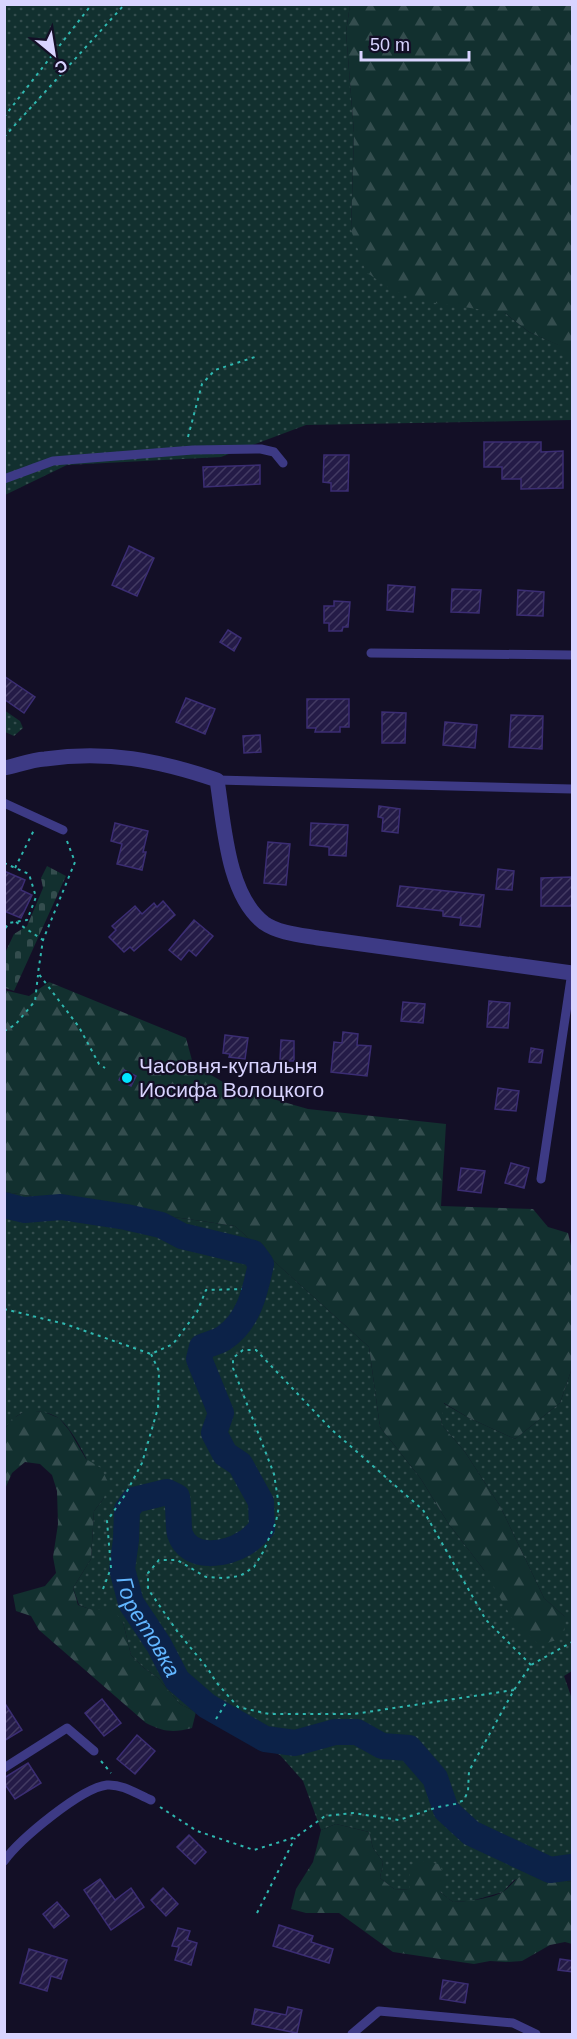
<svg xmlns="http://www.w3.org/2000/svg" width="577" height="2039" font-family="Arial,sans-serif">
  <defs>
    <pattern id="grass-dots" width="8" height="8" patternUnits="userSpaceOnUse" patternTransform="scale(1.5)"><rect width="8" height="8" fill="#12302f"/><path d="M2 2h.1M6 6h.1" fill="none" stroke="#344d4e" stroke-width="1.8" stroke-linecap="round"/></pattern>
    <pattern id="forest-firs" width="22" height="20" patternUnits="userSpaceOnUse" patternTransform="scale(1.5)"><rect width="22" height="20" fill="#12302f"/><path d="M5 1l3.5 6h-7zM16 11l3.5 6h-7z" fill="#344d4e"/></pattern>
    <pattern id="cemetery-stones" width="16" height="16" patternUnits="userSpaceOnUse" patternTransform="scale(1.5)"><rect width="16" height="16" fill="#12302f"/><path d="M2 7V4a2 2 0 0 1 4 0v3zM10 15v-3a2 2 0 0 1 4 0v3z" fill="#344d4e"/></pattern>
    <pattern id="building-hatch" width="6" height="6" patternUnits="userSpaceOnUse" patternTransform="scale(1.5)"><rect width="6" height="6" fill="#241b47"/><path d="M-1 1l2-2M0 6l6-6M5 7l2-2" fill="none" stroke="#433b63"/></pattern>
  </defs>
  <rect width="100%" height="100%" fill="#130f26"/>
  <g fill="url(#grass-dots)">
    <path d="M5,5H350L346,32L354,133L351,230L505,313L529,332L559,345L567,360L572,363V420L306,425L221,457L67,465L5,495Z"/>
    <path d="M4,710L20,721L23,728L14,736L5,732Z"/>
    <path d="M5,1192L235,1226L369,1347L380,1427L421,1479L448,1523L484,1570L565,1617L544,1598L500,1506L465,1452L441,1424L443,1403L469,1418L515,1439L560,1403L572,1368V1671L564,1676L572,1699V1882L560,1880L545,1872L514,1880L503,1892L471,1901L453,1902L440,1892L394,1889L380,1878L383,1862L373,1848L369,1832L336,1824L321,1830L303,1781L280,1755L180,1704L158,1678L144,1668L131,1655L123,1622L79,1605L73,1588L91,1559L94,1511L104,1498C95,1477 76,1430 57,1417C50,1413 43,1412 35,1411C21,1410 12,1418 5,1429Z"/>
  </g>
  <g fill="url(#forest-firs)">
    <path d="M350,5H572V363L567,361L558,345L529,332L505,313L422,301L392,290L366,272L351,230L354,133L346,32Z"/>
    <path d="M49,982L186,1038L193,1064L231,1087L308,1109L446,1124L441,1206L533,1209L548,1227L568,1233L572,1250V1368L560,1403L515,1439L469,1418L444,1403L441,1424L465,1452L500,1506L544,1598L565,1617L564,1638L539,1645L513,1620L484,1570L448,1523L421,1479L380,1427L369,1347L235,1226L5,1192L4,990L29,996Z"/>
    <path d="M27,1410L44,1412L59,1418L69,1430L86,1459L101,1468L108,1482L104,1498L94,1511L91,1559L73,1588L78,1605L93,1610L112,1609L123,1622L131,1655L144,1668L158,1678L180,1704L196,1712L192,1728C173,1733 164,1732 146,1723L39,1630L31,1616L16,1611L13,1595L45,1586L56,1573L53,1557L58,1524L57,1491L52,1475L40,1464L25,1462L12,1473L5,1489V1429L12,1419Z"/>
    <path d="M336,1824L369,1832L373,1848L383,1862L380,1878L394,1889L410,1890V1873L422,1861L439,1864L446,1878L440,1892L453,1902C464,1902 496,1898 504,1891C514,1884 517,1874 531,1873C546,1870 558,1880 572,1882V1944L565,1942L550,1945L522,1961L506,1962L490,1961L474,1964L393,1952L339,1913H306L291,1909L296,1889L313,1862L321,1830Z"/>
  </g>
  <path fill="url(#cemetery-stones)" d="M47,866L66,876L14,991L5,988V953L14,934L27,926L43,888L41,878Z"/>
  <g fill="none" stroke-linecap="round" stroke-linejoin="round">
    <path stroke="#0c2248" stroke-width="26" id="s1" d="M4,1205L24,1210L61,1207L126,1217L161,1225L182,1236L253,1253L261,1264C255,1292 249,1321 224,1338C218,1342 209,1344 202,1347L199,1359L221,1413L214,1433L225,1454L240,1464L261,1502L262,1528C257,1533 251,1540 245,1543C226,1555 189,1561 180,1534C178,1528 179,1507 177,1497L167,1492L134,1500L127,1510L126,1540L122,1569L131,1603L159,1645L177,1680L207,1706L265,1739L295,1743L335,1732H357L382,1746L409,1748L435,1778L446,1810L471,1833L550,1870L572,1867"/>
  </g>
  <g fill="url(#building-hatch)" stroke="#3b2d73" stroke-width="1.5">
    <path d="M484,442H541V452L563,451V488L521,489V479H502V467H484Z"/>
    <path d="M324,455H349L348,491H331V483L323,482Z"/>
    <path d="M260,465V484L204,487L203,467Z"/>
    <path d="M129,546L154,558L137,596L112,585Z"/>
    <path d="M388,585L415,587L413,612L387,610Z"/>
    <path d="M452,589L481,590L479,613L451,612Z"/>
    <path d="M518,590L544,592L543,616L517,615Z"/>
    <path d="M334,601L350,602L348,627H343L342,631H329V623H324V606H334Z"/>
    <path d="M228,630L241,638L234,651L220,642Z"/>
    <path d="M4,676L35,697L24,713L4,699Z"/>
    <path d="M186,698L215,709L205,734L176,722Z"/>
    <path d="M307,699H349V727H340V732H315L316,728H307Z"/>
    <path d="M382,712L406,713L405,743H382Z"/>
    <path d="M511,715L543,716L542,749L509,747Z"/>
    <path d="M445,722L477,725L475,748L443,745Z"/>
    <path d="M260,735L261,752L244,753L243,736Z"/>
    <path d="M379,806L400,809L398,833L382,831L383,818L378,817Z"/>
    <path d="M115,823L148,831L143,852H146L142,870L117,864L122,844L111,841Z"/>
    <path d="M311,823L348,825L346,856L329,855V847L310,845Z"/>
    <path d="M268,842L290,844L286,885L264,883Z"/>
    <path d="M498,869L514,871L512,890L496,889Z"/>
    <path d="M4,871L25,880L21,890L32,895L21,918L4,911Z"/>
    <path d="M572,877L573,906H541V878Z"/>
    <path d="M400,886L484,895L480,927L460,925L461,918L443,916V911L397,906Z"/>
    <path d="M163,901L175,915L134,951L130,947L124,952L109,937L116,930L112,926L135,906L142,914L154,903L157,907Z"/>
    <path d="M194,920L213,936L196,956L189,950L181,960L169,950Z"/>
    <path d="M489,1001L510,1003L508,1028L487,1027Z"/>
    <path d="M403,1002L425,1004L423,1023L401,1021Z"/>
    <path d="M343,1032L358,1034L357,1045L371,1046L367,1076L331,1072L334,1042L342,1043Z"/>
    <path d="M225,1035L248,1038L245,1059L229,1057L230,1054L223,1053Z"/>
    <path d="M281,1040L294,1041V1061H280Z"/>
    <path d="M531,1048L543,1050L541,1063L529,1062Z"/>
    <path d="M124,1070L136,1076L131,1086L119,1080Z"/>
    <path d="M498,1088L519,1091L516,1111L495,1109Z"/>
    <path d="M511,1163L529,1168L524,1188L505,1183Z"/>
    <path d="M461,1168L485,1171L481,1193L458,1190Z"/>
    <path d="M102,1699L121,1723L104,1736L85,1713Z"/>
    <path d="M4,1702L22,1730L4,1741Z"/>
    <path d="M137,1735L155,1751L135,1774L117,1759Z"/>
    <path d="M28,1763L41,1783L15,1799L4,1783V1778Z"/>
    <path d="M189,1835L206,1852L195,1864L177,1847Z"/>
    <path d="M100,1879L115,1900L131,1888L144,1907L111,1930L84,1890Z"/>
    <path d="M163,1888L178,1904L166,1916L151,1900Z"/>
    <path d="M57,1902L69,1916L54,1928L43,1914Z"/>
    <path d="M279,1925L313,1936L311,1942L333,1949L329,1963L273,1946Z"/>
    <path d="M178,1928L190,1931L187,1940L197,1943L191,1965L175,1960L179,1947L172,1946Z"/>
    <path d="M29,1949L67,1960L61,1979L51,1976L47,1991L20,1983Z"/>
    <path d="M560,1959L573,1961V1972L558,1970Z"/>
    <path d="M443,1980L468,1984L465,2003L440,1999Z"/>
    <path d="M288,2007L302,2010L297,2033L252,2024L255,2009L286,2015Z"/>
  </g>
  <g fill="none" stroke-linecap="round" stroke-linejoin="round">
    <g stroke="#2fb8b0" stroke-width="2" stroke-dasharray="3 4.5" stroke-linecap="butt">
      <path d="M4,117L92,4"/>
      <path d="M4,137L125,4"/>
      <path d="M188,437L202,384L215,370L258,356"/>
      <path d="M67,841L75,862L43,940L38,973L79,1027L99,1064L105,1068"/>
      <path d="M4,863L29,874L36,897L27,920L9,923L4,930"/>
      <path d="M15,868L34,830"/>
      <path d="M16,922L43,940"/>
      <path d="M4,1031L15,1025L35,1001L38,975"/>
      <path d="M4,1309L65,1324L151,1354L173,1344L197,1312L206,1290L242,1289"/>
      <path d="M103,1589L111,1568L107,1521L125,1495L142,1463L158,1408L159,1371L151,1354"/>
      <path d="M514,1690L354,1714H269L238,1707L216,1682L208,1669L177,1631L148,1589V1573L159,1560H177L206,1577L224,1578L240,1576L254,1567L263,1552L276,1522L279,1506L274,1474L233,1368V1358L243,1350H256L331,1429L423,1510L486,1620L531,1665"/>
      <path d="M216,1719L226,1703"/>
      <path d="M101,1761L111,1773"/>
      <path d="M160,1807L197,1831L254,1850L296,1837L325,1816L353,1813L399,1820L438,1807L455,1804L464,1800L468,1791L469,1771L514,1690L531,1665L572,1642"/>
      <path d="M257,1913L295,1838"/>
    </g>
    <g stroke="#3d3a85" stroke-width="9">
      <path d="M4,479L53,461L193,450L261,449L274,452L283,463"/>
      <path d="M371,653L572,655"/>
      <path d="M217,780L572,789"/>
      <path d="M4,803L63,830"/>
      <path d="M541,1179L572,972"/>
      <path d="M4,1768L67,1728L94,1751"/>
      <path d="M4,1861C20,1839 81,1788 107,1785C123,1784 137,1794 151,1800"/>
      <path d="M352,2034L379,2011L513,2023L536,2034"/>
    </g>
    <path stroke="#3d3a85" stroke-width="15" d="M4,768C18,765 31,760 45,759C107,750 158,760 217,780C224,823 227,895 264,923C278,933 301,935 318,938L572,973"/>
  </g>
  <circle fill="#00e5ff" stroke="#130f26" stroke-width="2" cx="127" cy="1078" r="6"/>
  <g text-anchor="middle" stroke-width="4.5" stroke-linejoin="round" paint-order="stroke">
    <g font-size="21" fill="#d9d4ff" stroke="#130f26" text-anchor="start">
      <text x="139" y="1073">Часовня-купальня<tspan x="139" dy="24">Иосифа Волоцкого</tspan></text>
    </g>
    <g font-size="22" font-style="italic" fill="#62b6ff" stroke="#130f26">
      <text dy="8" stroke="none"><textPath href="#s1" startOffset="897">Горетовка</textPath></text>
    </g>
  </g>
  <rect width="577" height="2039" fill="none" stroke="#d9d4ff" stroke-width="12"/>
  <g transform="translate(54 54) rotate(150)" stroke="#130f26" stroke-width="4.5" paint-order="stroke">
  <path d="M0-4.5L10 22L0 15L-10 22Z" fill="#d9d4ff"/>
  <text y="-9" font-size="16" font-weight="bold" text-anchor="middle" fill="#d9d4ff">С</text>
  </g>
  <path d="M361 51v9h108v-9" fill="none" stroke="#d9d4ff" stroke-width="3"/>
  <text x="370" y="51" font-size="18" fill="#d9d4ff" stroke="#130f26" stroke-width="4.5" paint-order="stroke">50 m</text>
</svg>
